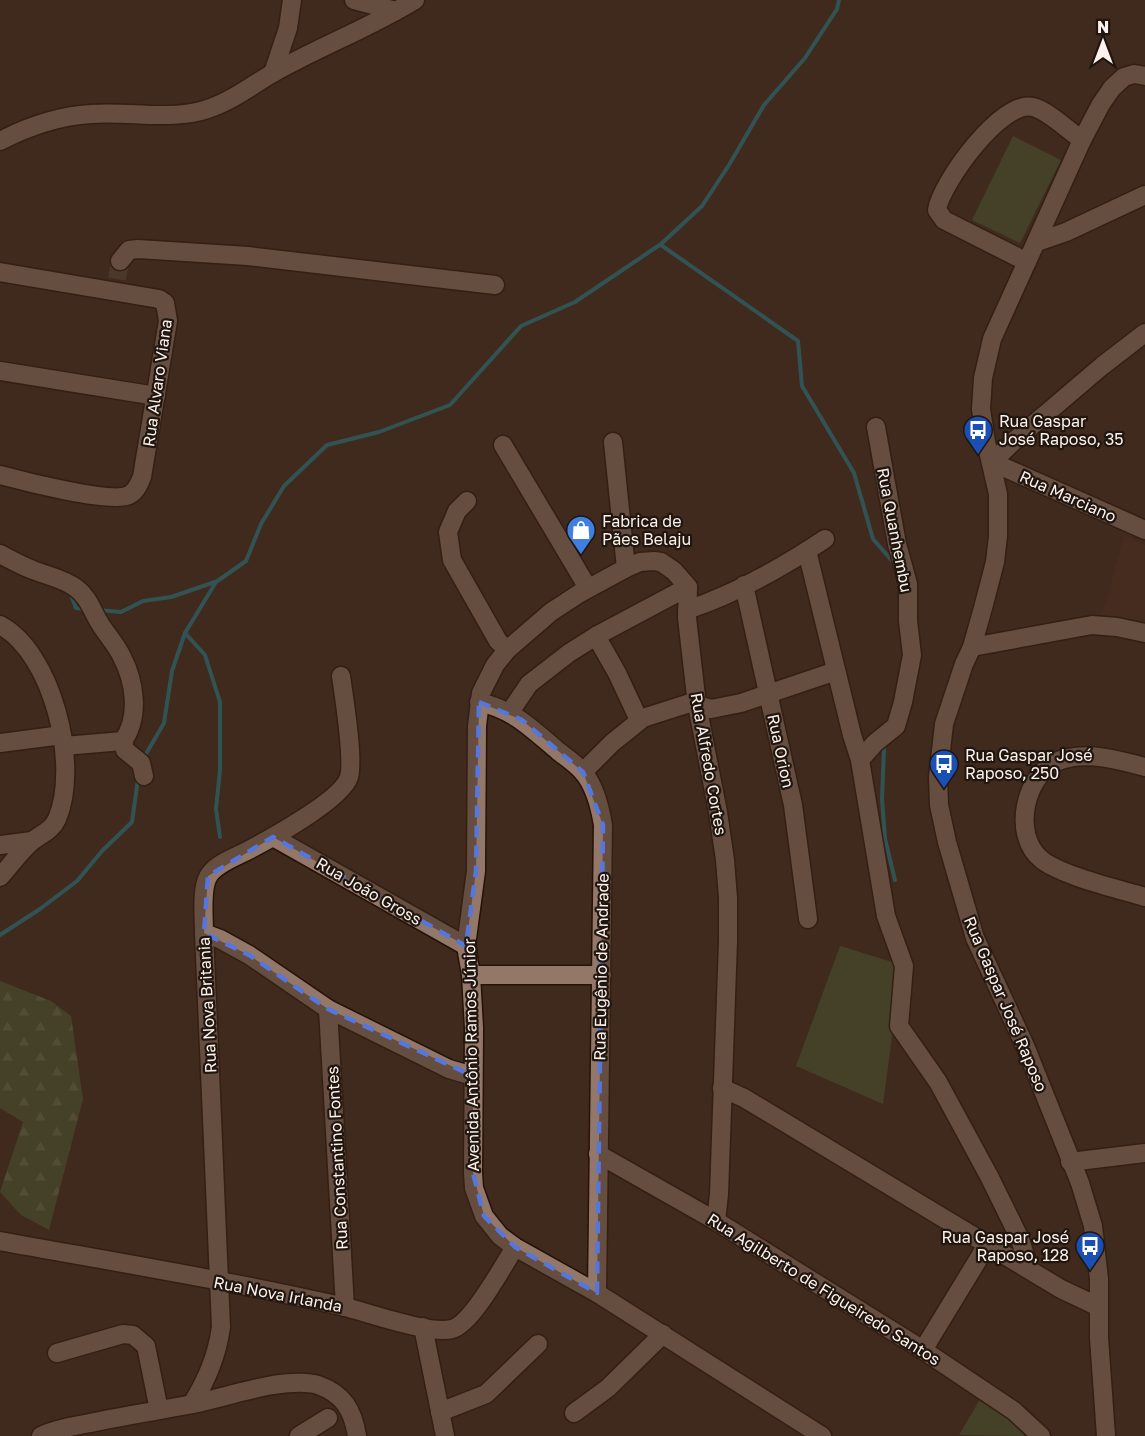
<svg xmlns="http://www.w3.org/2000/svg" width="1145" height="1436" font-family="'Golos Text',sans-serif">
  <defs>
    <pattern id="forest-firs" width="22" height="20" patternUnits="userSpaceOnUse" patternTransform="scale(1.5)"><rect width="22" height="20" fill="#4b5d36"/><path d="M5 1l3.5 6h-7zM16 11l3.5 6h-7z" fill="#667553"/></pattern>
  </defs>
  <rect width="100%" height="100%" fill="#402a1e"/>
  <path fill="#4c2f20" d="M1124,535L1145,545V625L1102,615Z"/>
  <path fill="url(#forest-firs)" d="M0,981L51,1001L71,1016L83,1099L49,1230L21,1215L0,1192L23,1122L0,1108Z"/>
  <g fill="#4b5d36">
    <path d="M1013,136L1061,160L1020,243L972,220Z"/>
    <path d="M840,946L892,962L900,977L883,1104L796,1066Z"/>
    <path d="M982,1396L1021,1430L1024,1436L959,1435Z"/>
  </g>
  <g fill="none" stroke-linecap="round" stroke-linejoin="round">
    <g stroke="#1f8597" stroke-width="4">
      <path d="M661,245L798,341L802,386L854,473L873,539L894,563"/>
      <path d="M70,592L76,608L85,609"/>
      <path d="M98,610L121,612L143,601L171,597L215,582"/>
      <path d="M884,748L882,799L885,839L895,880"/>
      <path d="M143,759L164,723L172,671L185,633"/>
      <path d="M220,837L216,809L220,770V702L205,655L185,633L216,582L246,561L261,524L284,486L327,445L379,432L450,405L521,326L575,302L661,244L702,206L729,165L764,105L805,58L837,9L839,0"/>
      <path d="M0,935L40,909L77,881L102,851L132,822L138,779"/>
    </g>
    <path stroke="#5c483d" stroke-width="18" stroke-dasharray="18 9" stroke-linecap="butt" d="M117,279L120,261"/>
    <g stroke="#261207" stroke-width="21">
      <g id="minor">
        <path d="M354,0L396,11"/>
        <path d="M273,73L288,28L292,0"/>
        <path d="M0,141C29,126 58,116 91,114C127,111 165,120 201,111C228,104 249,87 273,73C319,47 369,28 415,0"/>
        <path d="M1037,242L1066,232L1145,195"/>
        <path d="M120,261L129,250L138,249L248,256L495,285"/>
        <path d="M1027,262L944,220L937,210C941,183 1002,99 1033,107C1047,110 1069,131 1082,140"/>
        <path d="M0,272L159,299L165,303L168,321L142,477C139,484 136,492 129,495C112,504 22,481 0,475"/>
        <path d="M0,371L156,396"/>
        <path d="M613,442L626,568"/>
        <path d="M503,445L588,588"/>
        <path d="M992,462L1014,441L1102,366L1145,333"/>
        <path d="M992,462L1145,530"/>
        <path d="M467,501L457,511L448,532L452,560L498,641L507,650"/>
        <path d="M807,551L852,735L860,760L886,916L904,966L899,1026L938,1082L989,1176L1020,1239L1029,1269"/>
        <path d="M0,554C11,560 22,566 33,570C48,576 64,579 76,588C88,597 92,610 99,622C106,634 116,644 122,657C135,682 140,717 123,741L64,746"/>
        <path d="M744,585L793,805L808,919"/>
        <path d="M687,610C735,594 783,567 825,539"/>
        <path d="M0,625C53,653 80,766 57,819C51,832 40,834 30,843C19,853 10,866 0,877"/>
        <path d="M596,636L617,673L639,720"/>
        <path d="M972,647L1092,625L1117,627L1145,633"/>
        <path d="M479,702C514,710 531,728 558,751C566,757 576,764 583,772C595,786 600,807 603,825L597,1293"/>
        <path d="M510,712L529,684L569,653L596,636L688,587"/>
        <path d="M123,741L125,750L141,763L144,776"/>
        <path d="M0,743L62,735"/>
        <path d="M860,760L875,743L896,726L903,702L912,655L908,621V584L897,544L876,427"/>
        <path d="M1145,767C1119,760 1091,752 1064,759C1025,769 1010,835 1042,860C1063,876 1118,889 1145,897"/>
        <path d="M583,772L612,743L643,718L690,703L711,709L741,703L836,671"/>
        <path d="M273,837L466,946"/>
        <path d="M0,845L32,841"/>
        <path d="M204,933L220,939L249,955L328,1009L449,1069L473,1076"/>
        <path d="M471,975H602"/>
        <path d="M328,1009L345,1307"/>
        <path d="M722,1088L744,1098L1061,1289L1097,1306"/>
        <path d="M598,1154L716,1221L923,1350L1014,1411L1041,1436"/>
        <path d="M1070,1162L1145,1153"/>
        <path d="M716,1221L719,1194L728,941V898L725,860L718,812L697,705L687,618L688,587L674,571L661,562L654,561L640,562L626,568L580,593L551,612L507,650L495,665L481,693L477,726L476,871L466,946L471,975L474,1028L473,1173L474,1188L484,1216L500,1236L515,1247L597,1293L822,1436"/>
        <path d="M0,1241C115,1262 231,1281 345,1307C369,1313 431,1335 452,1329C472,1324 503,1266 515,1247"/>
        <path d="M423,1327L445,1436"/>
        <path d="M923,1350L987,1245"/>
        <path d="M57,1353L123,1334L133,1335L146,1346L159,1410"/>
        <path d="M192,1404C207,1379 217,1356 221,1327L204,933C204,919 201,889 208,877C214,865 233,858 245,852C268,840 342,800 349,777C354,759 344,697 341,676"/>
        <path d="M440,1412L486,1394L538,1344"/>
        <path d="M574,1413L608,1388L663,1334"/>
        <path d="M41,1436C55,1429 70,1427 85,1424C121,1416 157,1411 193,1404C220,1398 246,1390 273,1385C287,1383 305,1381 318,1385C344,1394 353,1411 357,1436"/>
        <path d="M299,1436L328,1418"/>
        <path d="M1106,1436L1099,1338V1279L1093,1226L1080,1183L1026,1048L975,938L947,842L939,805L938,777L944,724L964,664L972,647L983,608L995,562L998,536V494L986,442L981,409L983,378L992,339L1082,140L1101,104L1112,88L1124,77L1134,74L1145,76"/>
      </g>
    </g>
    <use href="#minor" stroke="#93786a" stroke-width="18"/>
  </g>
  <path d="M0 0H1145V1436H0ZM479,702L522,720L583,772L603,825L597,1293L515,1247L484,1216L473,1173V1076L328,1009L249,955L204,933L208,876L273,837L466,946L476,871Z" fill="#402a1e" fill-opacity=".55" fill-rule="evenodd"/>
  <path fill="none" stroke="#57d" stroke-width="4.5" stroke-dasharray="12 8" stroke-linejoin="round" d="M479,702L522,720L583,772L603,825L597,1293L515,1247L484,1216L473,1173V1076L328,1009L249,955L204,933L208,876L273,837L466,946L476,871Z"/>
  <defs>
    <g id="bus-pin" transform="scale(1.5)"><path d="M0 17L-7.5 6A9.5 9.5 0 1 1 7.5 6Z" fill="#1a4fb4" stroke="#201610"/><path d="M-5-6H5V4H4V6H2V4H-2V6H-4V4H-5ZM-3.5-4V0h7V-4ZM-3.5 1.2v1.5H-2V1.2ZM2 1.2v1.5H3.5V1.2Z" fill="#fff"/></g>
    <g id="shop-pin" transform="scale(1.5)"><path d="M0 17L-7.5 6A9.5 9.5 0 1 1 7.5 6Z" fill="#3f7fe0" stroke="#201610"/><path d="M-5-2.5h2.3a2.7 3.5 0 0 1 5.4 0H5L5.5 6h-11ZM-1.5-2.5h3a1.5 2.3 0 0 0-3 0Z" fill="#fff"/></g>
  </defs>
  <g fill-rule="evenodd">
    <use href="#bus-pin" x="978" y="430"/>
    <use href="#shop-pin" x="581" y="530"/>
    <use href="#bus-pin" x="944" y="764"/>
    <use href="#bus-pin" x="1090" y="1246"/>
  </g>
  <g text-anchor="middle" stroke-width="4.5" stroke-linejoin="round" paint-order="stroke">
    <g font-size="16" fill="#fdf1eb" stroke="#201610">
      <text transform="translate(157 383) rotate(-82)" y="6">Rua Alvaro Viana</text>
      <text transform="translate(1068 496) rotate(24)" y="6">Rua Marciano</text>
      <text transform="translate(895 530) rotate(79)" y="6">Rua Quanhembu</text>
      <text transform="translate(781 751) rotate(78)" y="6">Rua Orion</text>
      <text transform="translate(709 764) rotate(80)" y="6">Rua Alfredo Cortes</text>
      <text transform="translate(369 891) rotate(30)" y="6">Rua João Gross</text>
      <text transform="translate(601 967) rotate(-89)" y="6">Rua Eugênio de Andrade</text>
      <text transform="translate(1006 1004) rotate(67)" y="6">Rua Gaspar José Raposo</text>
      <text transform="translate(207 1005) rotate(-93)" y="6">Rua Nova Britania</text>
      <text transform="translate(471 1055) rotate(-91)" y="6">Avenida Antônio Ramos Júnior</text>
      <text transform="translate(337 1158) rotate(-93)" y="6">Rua Constantino Fontes</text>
      <text transform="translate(824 1289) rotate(32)" y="6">Rua Agilberto de Figueiredo Santos</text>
      <text transform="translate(278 1294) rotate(11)" y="6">Rua Nova Irlanda</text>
    </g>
    <g font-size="16" fill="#fdf1eb" stroke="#201610" text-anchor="start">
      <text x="999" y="427">Rua Gaspar<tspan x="999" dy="18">José Raposo, 35</tspan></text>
      <text x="602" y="527">Fabrica de<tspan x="602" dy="18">Pães Belaju</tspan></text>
      <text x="965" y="761">Rua Gaspar José<tspan x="965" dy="18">Raposo, 250</tspan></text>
      <text x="1069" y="1243" text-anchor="end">Rua Gaspar José<tspan x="1069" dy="18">Raposo, 128</tspan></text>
    </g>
  </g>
  <g transform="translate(1103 42)" stroke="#201610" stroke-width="4.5" paint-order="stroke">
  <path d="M0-4.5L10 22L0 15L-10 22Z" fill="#fdf1eb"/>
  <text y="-9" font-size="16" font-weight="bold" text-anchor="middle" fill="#fdf1eb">N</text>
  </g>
</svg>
